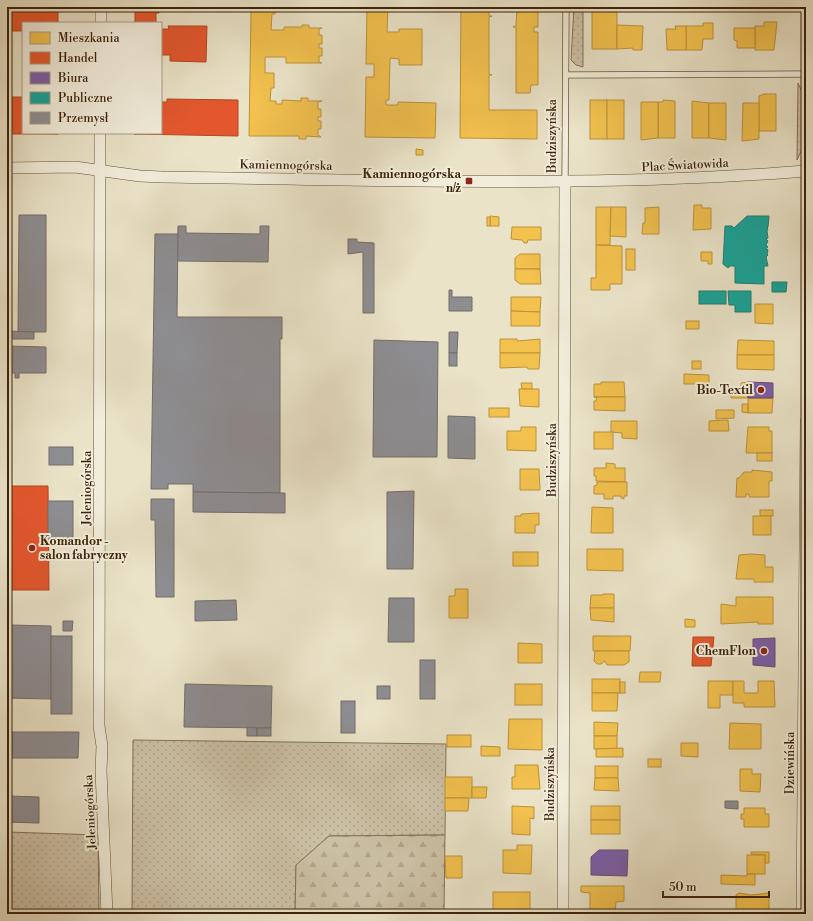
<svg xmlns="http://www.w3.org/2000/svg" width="813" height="921" font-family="'Libre Bodoni',serif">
  <defs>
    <pattern id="green-dots" width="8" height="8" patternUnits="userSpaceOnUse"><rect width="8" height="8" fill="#cdc2a7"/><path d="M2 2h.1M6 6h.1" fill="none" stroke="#b1a68e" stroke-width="1.8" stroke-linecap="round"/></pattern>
    <pattern id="forest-firs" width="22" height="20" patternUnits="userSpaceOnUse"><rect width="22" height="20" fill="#cdc2a7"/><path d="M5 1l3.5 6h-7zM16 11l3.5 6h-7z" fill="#b1a68e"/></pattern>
  </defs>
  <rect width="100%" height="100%" fill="#eae3c8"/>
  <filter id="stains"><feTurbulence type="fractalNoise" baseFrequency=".005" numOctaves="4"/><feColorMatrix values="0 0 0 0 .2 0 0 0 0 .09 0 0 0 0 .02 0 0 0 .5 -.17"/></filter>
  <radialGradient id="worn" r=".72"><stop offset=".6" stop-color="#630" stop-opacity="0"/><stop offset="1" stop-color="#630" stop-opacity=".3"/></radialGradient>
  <g fill="url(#green-dots)" stroke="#857258">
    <path d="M574,7H583V67L576,65L571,60Z"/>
    <path d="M798,83L803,94L802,149L797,160Z"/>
    <path d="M133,740L446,744L445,835L329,836L296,865L295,914H132Z"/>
    <path d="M7,832L98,835L99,914H7Z"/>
  </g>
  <path fill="url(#forest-firs)" stroke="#857258" d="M445,835L444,914H295L296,865L329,836Z"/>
  <g fill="#f2c14e" stroke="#bc9239">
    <path d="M248,7H275V14H272L271,30H284V27H302V25H309V28H322L319,29V35H322V44H319V48H322V56H319V62L322,63H286V57H265V73H274V88H271L270,101H276V104H282V100L301,101V98H308V101H322L318,102V109H321V117H318V121H321V129H318V135L321,137L306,136V139H299V136H249L251,11H248Z"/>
    <path d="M367,7H388L387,32H399V29H422V65H399V59L390,58L389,100H386V105H398V102L436,103L435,138L365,137L366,77H374V64H366Z"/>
    <path d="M461,7H489V16H492L489,17V74L492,75H489V110H537V139L460,138Z"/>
    <path d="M517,7H538V27H534V32H538V85H531L530,93H516V27H513L516,26Z"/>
    <path d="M592,11L617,12V49H592Z"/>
    <path d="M764,22H777L774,50H755V26H764Z"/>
    <path d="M703,23H713V39H703L702,50H686V26H703Z"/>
    <path d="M617,25L643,26L642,50H633V48L617,49Z"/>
    <path d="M675,26H686V50H667L666,29H676Z"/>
    <path d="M734,28H755V48H737V41L734,40Z"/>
    <path d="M764,94H776V131H759V96Z"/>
    <rect x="590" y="100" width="17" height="39"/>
    <rect x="607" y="100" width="17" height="39"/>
    <path d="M663,100L675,101V138H658V102H663Z"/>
    <path d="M692,101L709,103V138H692Z"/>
    <path d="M641,102H658V138L641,140Z"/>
    <path d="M709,103H726V140L709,138Z"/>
    <path d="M743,103H759V139L742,141Z"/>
    <path d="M416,149L423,150V155H416Z"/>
    <path d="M694,205H702V208H711V229L693,230Z"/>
    <path d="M596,207H611L610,245H596Z"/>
    <path d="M611,207H626V237L610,236Z"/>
    <path d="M659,207V234H642L643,223H645V208Z"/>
    <path d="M490,216L499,217V226H490Z"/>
    <rect x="487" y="217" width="3" height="9"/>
    <path d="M512,227H541V240H528L527,243H524L522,240L511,239Z"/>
    <path d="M596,245L622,246V284H610V290H591V278H596Z"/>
    <rect x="626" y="249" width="9" height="21"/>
    <path d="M701,252H712V264H708V261H701Z"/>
    <path d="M520,254H540V269H515V258Z"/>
    <path d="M515,269H540L541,284H520L515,280Z"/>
    <path d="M511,297H541L540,312L511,311Z"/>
    <path d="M755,304H773V324L755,323Z"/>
    <path d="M511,311L540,312V326H511Z"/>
    <rect x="686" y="321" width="13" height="8"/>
    <path d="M500,339H517V341L540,339V353H500Z"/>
    <path d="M738,340L774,341V355H737Z"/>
    <path d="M500,353H540L539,369H528L527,367L500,368Z"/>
    <path d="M737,355H774V370L737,369Z"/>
    <rect x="692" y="361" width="9" height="8"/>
    <path d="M684,374L709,375V384H684Z"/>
    <path d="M601,382H624L625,397H594V384H601Z"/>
    <path d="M748,382V391H741V383Z"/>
    <path d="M521,383H532V389H522Z"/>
    <path d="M519,389H539V407L520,406Z"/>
    <path d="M731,390L748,391V398H731Z"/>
    <path d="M594,397H625V411L594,410V401H596L597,397Z"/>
    <path d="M748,398H773L772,413H748Z"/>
    <path d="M742,404H748V413L742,412Z"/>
    <rect x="489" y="408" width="20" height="9"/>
    <path d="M716,410H734V418L716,419Z"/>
    <path d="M728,420L729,431H709V421Z"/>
    <path d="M611,421H637V439L622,438V433L611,432Z"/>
    <path d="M521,427H536V451L507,450V431H521Z"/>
    <path d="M748,427H769V431H772V453H746Z"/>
    <rect x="594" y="432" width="19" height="17"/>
    <rect x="757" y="453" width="15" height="8"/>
    <path d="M606,463L615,464V468H625V482L596,481V476H594V468H606Z"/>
    <path d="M520,469H539L540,490H520Z"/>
    <path d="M752,470L772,472V481H769V497H749V494H746V497H736L737,478H739L744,472H752Z"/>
    <path d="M597,482H627V496H624V499L621,498V496H613V499H604V494H594V486L597,485Z"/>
    <path d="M592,507L613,508V533H591Z"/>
    <rect x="760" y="510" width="13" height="6"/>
    <path d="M539,513V525H535V533H515V516H521V514Z"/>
    <rect x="753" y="516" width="18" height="19"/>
    <path d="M587,549H623V571L587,570Z"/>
    <rect x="513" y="552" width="25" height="14"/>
    <path d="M751,554L765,555V567H773V582H754V579H736L739,555Z"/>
    <path d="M455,589H468V618H449V596H455Z"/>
    <path d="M603,594H614V608H590L591,595H603Z"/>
    <path d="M736,597H773V624H758V622L721,624V604L736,606Z"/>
    <path d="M590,608H614V622L591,620Z"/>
    <path d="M685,619L695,620V627H685Z"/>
    <path d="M593,636H631L630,651H593Z"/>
    <path d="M518,643L542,644V663H518Z"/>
    <path d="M595,651H629V662L624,665H607L605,661L601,664H597L594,661Z"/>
    <path d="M640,672H661L660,682H639Z"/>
    <rect x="592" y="679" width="28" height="14"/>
    <path d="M708,681H733V695H720V708H708Z"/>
    <path d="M733,681H744V693H758V681H774L775,707H744V703H733Z"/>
    <rect x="620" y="682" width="5" height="11"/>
    <rect x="515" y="684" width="27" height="21"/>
    <path d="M592,693H618L617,711H592Z"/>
    <path d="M509,719H542V750L508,749Z"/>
    <path d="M594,722L618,723L617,736H594Z"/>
    <path d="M730,723L761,724V749H729Z"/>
    <rect x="447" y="735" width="24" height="12"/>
    <rect x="594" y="736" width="23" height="13"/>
    <path d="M681,743H698V757L681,756Z"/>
    <path d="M481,746L500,747V756H481Z"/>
    <path d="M623,748V757H596V749Z"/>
    <rect x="648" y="759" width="13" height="8"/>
    <path d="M515,765H538L540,789H512V777H515Z"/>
    <rect x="595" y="766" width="23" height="12"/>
    <path d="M740,769H752V774H761L760,792L740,791Z"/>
    <rect x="445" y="777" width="27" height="21"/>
    <path d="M595,778H618L619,791L594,790Z"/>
    <path d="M472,787H487L486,798H472Z"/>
    <path d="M445,798H469L468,811H445Z"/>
    <path d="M512,806L534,807V819L530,818V835L512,834Z"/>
    <rect x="591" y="806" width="29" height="14"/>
    <path d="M744,808H765V814H769V827H744V819H741V814H744Z"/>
    <rect x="591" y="820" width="29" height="14"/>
    <path d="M517,845H532L531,874L503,873V850H517Z"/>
    <path d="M751,852H769V863H765V855L751,854Z"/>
    <rect x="747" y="855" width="18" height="19"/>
    <path d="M445,856H462V878H446Z"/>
    <path d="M747,874H755V885L721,884V875L747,876Z"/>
    <path d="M581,886H624V901L616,902L615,914H594L593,909H590V893L581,892Z"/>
    <rect x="493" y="892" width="37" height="22"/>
    <path d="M739,893L751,895L769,893V912H762V914H736V895Z"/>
  </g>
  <g fill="#e4572e" stroke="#b24723">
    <path d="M135,7H159V13H156V23H135Z"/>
    <path d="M7,10L58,11V23H23V31H7Z"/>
    <path d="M168,26H207L206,62L170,61V55H161V29H169Z"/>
    <path d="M7,97H23V133L58,134H7Z"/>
    <path d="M167,99L238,100V136L134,134L161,133V102H167Z"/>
    <path d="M7,486H48L49,590H7Z"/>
    <path d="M693,637H714L711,666H692Z"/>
  </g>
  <g fill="#7b5ea7" stroke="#684c77">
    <path d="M748,382L773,383V398H748Z"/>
    <path d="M775,638V667L753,665V639Z"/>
    <path d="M599,850H628L627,876L591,875V857Z"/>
  </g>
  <g fill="#17a398" stroke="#227d6d">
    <path d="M747,216H769L768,227L767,228L768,229L767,231L768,238L766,239L768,241L766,245L768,247L766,248L768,250L767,254L768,255L766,257L768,266H764V284L735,283V266H730L728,268L723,264L725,226H732L734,228Z"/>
    <path d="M772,282H787L786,292H772Z"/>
    <rect x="699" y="291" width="27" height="13"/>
    <path d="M728,291H751V312H735V305H729Z"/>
  </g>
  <g fill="#8d8d92" stroke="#756d69">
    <path d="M19,215H46V332H18Z"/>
    <path d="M178,226H186V233L260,234V226H269L268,262L177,261Z"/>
    <path d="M155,234H178L177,317H282V339H280V493L193,492V484H168V489H151Z"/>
    <path d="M348,239H357V242L374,243V313H363V252L348,254Z"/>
    <path d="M449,290H452V297H472V311H449Z"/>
    <path d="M7,331L34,332V339H7Z"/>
    <path d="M449,332H458L457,353H449Z"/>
    <path d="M374,340L438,342L437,457H373Z"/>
    <path d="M7,346L46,347V373H19V378H15V373H7Z"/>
    <rect x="449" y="353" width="8" height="13"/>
    <path d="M448,416L475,417V459L448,458Z"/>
    <rect x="49" y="447" width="24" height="18"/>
    <path d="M414,491L413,569H387V492Z"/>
    <path d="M193,492L285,493V513L193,512Z"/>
    <path d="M151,499H174V597H156L155,520H151Z"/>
    <rect x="48" y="501" width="25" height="39"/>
    <path d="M389,598H414V642H388Z"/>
    <path d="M236,600L237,620L195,621V601Z"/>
    <path d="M63,621H73L72,631H63Z"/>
    <path d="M11,625L51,626V699L7,698V626Z"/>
    <rect x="51" y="636" width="21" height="78"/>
    <rect x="420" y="660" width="15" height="39"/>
    <path d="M185,684L272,686L271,728L184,727Z"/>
    <rect x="377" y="686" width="13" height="13"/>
    <rect x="341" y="701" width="14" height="32"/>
    <path d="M247,727L257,728V736H247Z"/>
    <rect x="257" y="728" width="14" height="8"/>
    <rect x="7" y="732" width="5" height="14"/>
    <path d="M12,732H79L78,758H12Z"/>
    <path d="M7,796L39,797V823L7,822Z"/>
    <path d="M725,801H738V809L725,808Z"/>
  </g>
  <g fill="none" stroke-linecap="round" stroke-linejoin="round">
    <g stroke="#685338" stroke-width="7">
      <g id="service">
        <path d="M566,75L806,74"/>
        <path d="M565,182L566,7"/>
      </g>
    </g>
    <g stroke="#685338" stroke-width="12">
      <g id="minor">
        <path d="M101,23V7"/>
        <path d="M100,133L99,726L102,746L101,771L107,914"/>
        <path d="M7,168L75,167L140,176L162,177C377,180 592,188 806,171"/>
        <path d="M563,914L565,182"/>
        <path d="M802,914L806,421"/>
      </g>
    </g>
    <use href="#service" stroke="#f1eddb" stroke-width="5.5"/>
    <use href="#minor" stroke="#f1eddb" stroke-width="11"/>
  </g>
  <g fill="#8f2418" stroke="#f1eddb" stroke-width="1.5">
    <rect x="465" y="177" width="8" height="8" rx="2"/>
    <circle cx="761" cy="390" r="4"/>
    <circle cx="32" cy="548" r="4"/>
    <circle cx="764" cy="651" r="4"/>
  </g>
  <g text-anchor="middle" stroke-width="4" stroke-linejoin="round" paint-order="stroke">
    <g font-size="12" fill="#3d2308" stroke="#f1eddb">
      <text transform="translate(552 136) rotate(-90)" y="4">Budziszyńska</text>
      <text transform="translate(286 165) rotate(1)" y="4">Kamiennogórska</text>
      <text transform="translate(685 165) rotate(-3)" y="4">Plac Światowida</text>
      <text transform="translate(552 460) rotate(-90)" y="4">Budziszyńska</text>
      <text transform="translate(87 488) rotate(-90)" y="4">Jeleniogórska</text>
      <text transform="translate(790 763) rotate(-90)" y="4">Dziewińska</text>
      <text transform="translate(550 784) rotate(-90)" y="4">Budziszyńska</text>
      <text transform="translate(90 812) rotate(-93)" y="4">Jeleniogórska</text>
    </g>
    <g font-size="12" font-weight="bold" fill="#3d2308" stroke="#f1eddb" text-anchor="end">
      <text x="461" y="178">Kamiennogórska<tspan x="461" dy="14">n/ż</tspan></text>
      <text x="753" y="394">Bio-Textil</text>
      <text x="40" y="545" text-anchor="start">Komandor -<tspan x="40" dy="14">salon fabryczny</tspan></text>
      <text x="756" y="655">ChemFlon</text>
    </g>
  </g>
  <rect width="813" height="921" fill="none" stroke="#eae3c8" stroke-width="24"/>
  <rect x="8" y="8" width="797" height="905" fill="none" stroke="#3d2308" stroke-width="2"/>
  <rect x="12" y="12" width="789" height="897" fill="none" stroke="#3d2308"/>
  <rect x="22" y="22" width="140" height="112" fill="#f1eddb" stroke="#a99c87"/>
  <rect x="30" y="32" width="20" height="12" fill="#f2c14e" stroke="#a99c87"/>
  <text x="58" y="42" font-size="12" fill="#3d2308">Mieszkania</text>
  <rect x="30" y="52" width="20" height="12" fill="#e4572e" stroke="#a99c87"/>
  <text x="58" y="62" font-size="12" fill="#3d2308">Handel</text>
  <rect x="30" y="72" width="20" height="12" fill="#7b5ea7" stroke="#a99c87"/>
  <text x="58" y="82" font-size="12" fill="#3d2308">Biura</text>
  <rect x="30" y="92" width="20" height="12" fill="#17a398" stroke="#a99c87"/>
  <text x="58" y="102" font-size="12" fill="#3d2308">Publiczne</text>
  <rect x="30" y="112" width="20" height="12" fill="#8d8d92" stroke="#a99c87"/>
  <text x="58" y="122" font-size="12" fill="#3d2308">Przemysł</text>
  <path d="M663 891v6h106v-6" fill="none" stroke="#3d2308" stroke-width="2"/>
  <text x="669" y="891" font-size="12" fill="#3d2308" stroke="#f1eddb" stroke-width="3" paint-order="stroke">50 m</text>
  <rect width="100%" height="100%" filter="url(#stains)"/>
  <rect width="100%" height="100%" fill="url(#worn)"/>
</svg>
